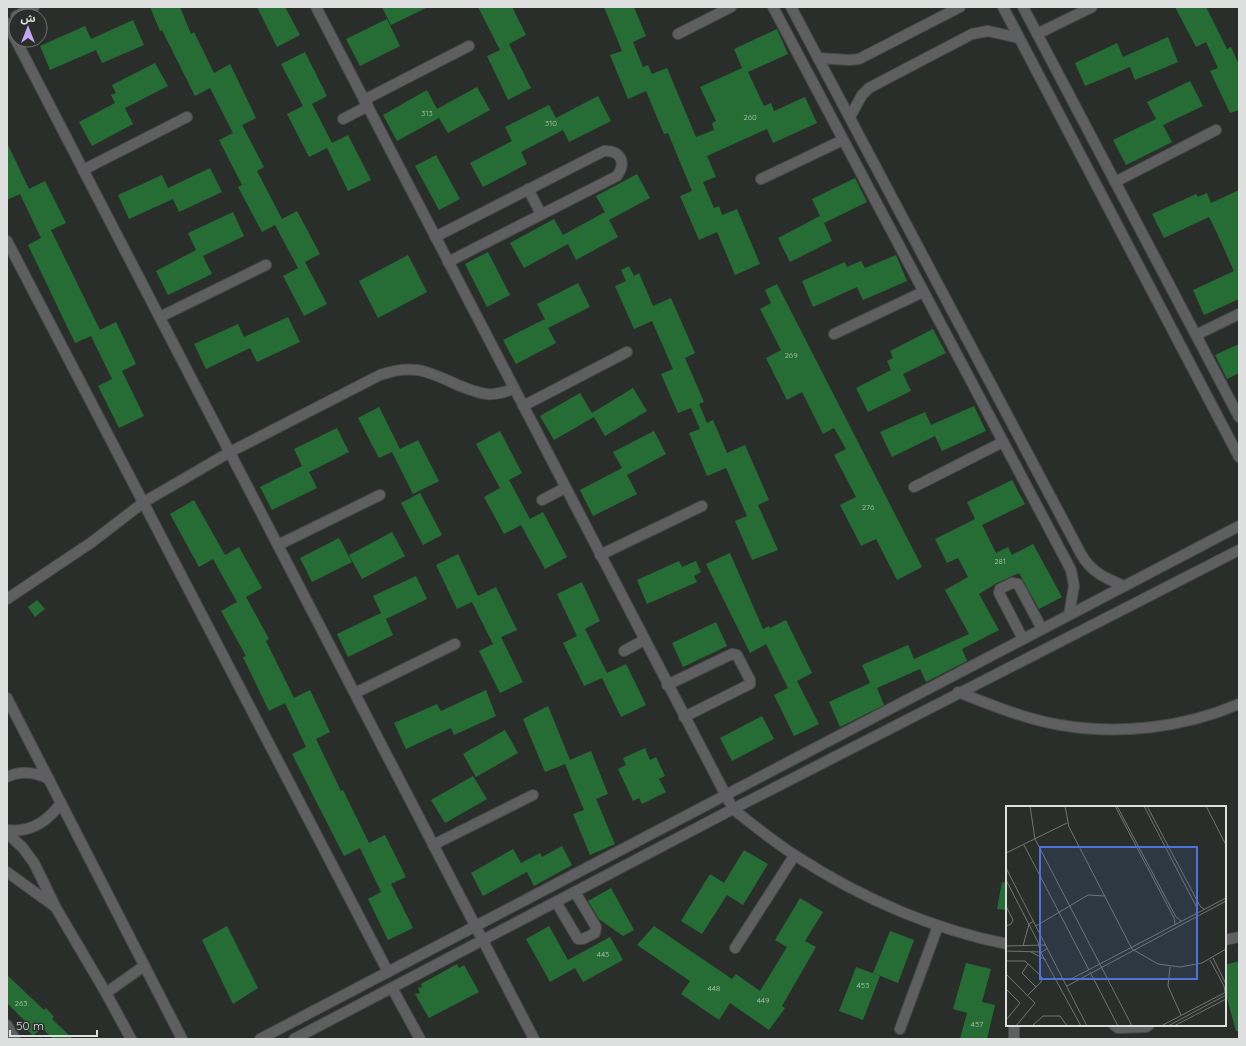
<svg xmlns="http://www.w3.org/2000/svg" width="1246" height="1046" font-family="Quicksand,'Noto Sans Arabic',sans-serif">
  <rect width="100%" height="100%" fill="#2a2e2a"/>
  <g fill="#266d35">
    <path d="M150,7H180L191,34L194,32L214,73L230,64L256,118L242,125L264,167L257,171L282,219L297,211L320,254L305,262L327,304L304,316L283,276L298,268L275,225L262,232L238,187L242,185L219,140L233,133L210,88L195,96L162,30L160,31Z"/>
    <path d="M257,7H285L300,35L277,47Z"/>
    <path d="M382,7H428L391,25Z"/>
    <path d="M478,7H512L526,35L509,44L531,88L508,100L487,56L500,50Z"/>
    <path d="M604,7H634L646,36L633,42L643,67L648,65L652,74L667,68L696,137L714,130L712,123L716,121L700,87L742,68L734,49L777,29L788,54L748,72L764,106L771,103L774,111L805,97L817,123L773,143L767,129L707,156L716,177L703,182L714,208L719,206L722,215L737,209L760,264L735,275L717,232L699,240L680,196L692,191L668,133L664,134L646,91L628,99L610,55L622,51Z"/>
    <path d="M1175,7H1206L1227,49L1231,47L1239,65V110L1230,113L1210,71L1218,68L1206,42L1196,47Z"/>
    <path d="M387,19L400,46L360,66L346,39Z"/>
    <path d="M133,20L144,45L102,63L96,50L50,70L40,46L85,26L91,39Z"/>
    <path d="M1168,37L1178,62L1135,80L1130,67L1085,86L1075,63L1117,43L1123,57Z"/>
    <path d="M305,52L327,96L312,104L332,143L348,135L371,180L348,191L327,148L309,157L287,114L303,106L281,64Z"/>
    <path d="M155,63L168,86L125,108L133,124L92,146L79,122L115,103L111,95L116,93L112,85Z"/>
    <path d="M1190,81L1203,106L1163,125L1172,142L1126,165L1113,140L1156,119L1147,102Z"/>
    <path d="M477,87L490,110L448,133L439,118L397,141L383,115L427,90L437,109Z"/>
    <path d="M598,96L611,121L569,142L563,130L521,152L527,164L483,187L470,163L512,141L505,127L549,105L556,118Z"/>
    <path d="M7,143L29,189L45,181L66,223L51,230L100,330L116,322L136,364L122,371L144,416L119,428L98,386L112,379L91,336L75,343L28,245L41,238L20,194L7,200Z"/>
    <path d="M436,155L460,199L439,210L415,166Z"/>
    <path d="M210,168L222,192L179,212L173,199L129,219L118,195L162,175L168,188Z"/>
    <path d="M637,174L650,198L609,220L618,237L576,260L568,244L524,268L510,243L554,219L563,235L605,212L596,196Z"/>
    <path d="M855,178L867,202L824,223L832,241L790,262L778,238L820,216L812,199Z"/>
    <path d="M1239,190V299L1204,315L1193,290L1234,271L1216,231L1209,217L1164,238L1152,214L1196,194L1198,197L1207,193L1211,203Z"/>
    <path d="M233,212L244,236L203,256L212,274L168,295L156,271L196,250L188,233Z"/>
    <path d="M488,252L510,295L487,307L465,264Z"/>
    <path d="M408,255L427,292L378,318L359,281Z"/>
    <path d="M896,255L907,281L863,300L857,287L813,307L802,281L845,262L847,267L861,261L865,268Z"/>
    <path d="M629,266L634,276L639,273L653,306L671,298L695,353L685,358L704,402L699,404L707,423L713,420L727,453L745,445L769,500L758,505L778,550L752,560L735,521L747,516L726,468L707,476L689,433L700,429L691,408L678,413L661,374L673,369L652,321L634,329L615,286L626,281L621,270Z"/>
    <path d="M578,283L590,307L548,328L556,343L516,364L503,340L545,319L537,304Z"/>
    <path d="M777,284L922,567L897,580L876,539L861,546L840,505L856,497L834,455L846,449L834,428L823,434L802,392L787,400L766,358L781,350L760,309L771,303L765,290Z"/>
    <path d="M288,317L300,342L257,362L250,348L206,369L194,344L238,324L244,337Z"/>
    <path d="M933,329L946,353L903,374L911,391L868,412L856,388L891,370L887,361L893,358L890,351Z"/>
    <path d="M1239,344V373L1227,379L1215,355Z"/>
    <path d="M633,388L647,411L605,436L594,417L554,440L540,416L580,393L592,413Z"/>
    <path d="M974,406L986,431L942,451L935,436L892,457L880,432L925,412L931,425Z"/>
    <path d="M379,407L400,449L418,440L439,481L413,494L392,452L379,458L358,418Z"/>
    <path d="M337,428L349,452L309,472L317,488L272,510L260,487L302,466L294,449Z"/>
    <path d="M500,431L522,473L509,480L530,519L543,512L567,557L545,569L521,525L504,534L484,497L500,488L476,444Z"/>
    <path d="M654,431L666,454L627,475L637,494L593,516L580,490L622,468L613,452Z"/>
    <path d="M1012,480L1025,504L982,525L996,553L1008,547L1012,555L1033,544L1062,597L1039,609L1019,573L997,583L979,594L999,630L962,649L967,661L926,682L920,669L877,688L884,705L840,727L829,702L870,683L862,665L908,645L914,659L969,634L945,590L968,577L958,558L947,563L935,539L975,519L967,502Z"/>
    <path d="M420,493L442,535L423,545L401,503Z"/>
    <path d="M194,500L225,555L239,547L262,588L246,597L269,639L266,641L294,698L310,690L330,732L316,739L341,791L343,790L369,843L385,835L406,877L391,884L413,928L388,940L368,899L381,892L360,848L344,856L292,754L306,747L285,703L269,711L243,657L246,656L221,611L237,602L213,559L199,567L170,514Z"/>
    <path d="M392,532L405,556L362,579L349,555Z"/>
    <path d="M339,538L352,562L312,582L300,558Z"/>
    <path d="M730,553L763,629L769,626L770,628L786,620L812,673L797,681L819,724L794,736L774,695L788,688L766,644L750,653L706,564Z"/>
    <path d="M458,554L478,596L496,587L517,630L501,637L523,682L500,693L479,651L493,644L472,602L457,609L436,565Z"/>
    <path d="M679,561L682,567L696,561L701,572L694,576L697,582L647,604L637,580Z"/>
    <path d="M416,576L427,599L386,619L393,635L348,657L337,634L381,613L373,596Z"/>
    <path d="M582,582L600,621L585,629L607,673L626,664L646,705L621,717L602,678L584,686L563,643L577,636L557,594Z"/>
    <path d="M37,600L45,609L35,617L28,607Z"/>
    <path d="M716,622L727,646L683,667L672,643Z"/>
    <path d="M486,690L496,716L454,735L451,728L406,749L394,723L437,704L441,711Z"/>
    <path d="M548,706L570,760L591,751L608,794L596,799L615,844L590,855L573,814L584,810L565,764L545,772L523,719Z"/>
    <path d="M762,716L774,739L732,761L720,738Z"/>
    <path d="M505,730L518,753L476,777L463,754Z"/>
    <path d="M645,748L650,760L656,757L665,776L659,779L666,792L642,804L639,798L633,801L618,769L626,765L623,758Z"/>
    <path d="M473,776L487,799L445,823L431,800Z"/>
    <path d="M562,846L572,865L534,886L527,872L483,896L471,873L513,849L521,863L540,853L542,857Z"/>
    <path d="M744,850L768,864L743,905L727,895L702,934L681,921L710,874L724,883Z"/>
    <path d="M1002,882L1007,883V910L997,909Z"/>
    <path d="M611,888L634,930L623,936L599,919L588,901Z"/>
    <path d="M800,898L823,912L805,941L816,947L782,1006L785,1008L769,1030L730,1003L719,1020L681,994L690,981L637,945L654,926L732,979L736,974L760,991L787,947L775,940Z"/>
    <path d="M227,926L258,988L233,1004L202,940Z"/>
    <path d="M549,926L568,960L610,937L623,960L583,982L575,968L550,982L526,939Z"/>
    <path d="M890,931L914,940L898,983L873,973Z"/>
    <path d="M1239,961V1031H1236L1225,991V965Z"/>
    <path d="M966,963L991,969L982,1002L995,1005L987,1039H960L967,1013L953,1009Z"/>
    <path d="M457,964L459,968L464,965L479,992L429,1018L415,994L420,993L418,988L422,987L421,984Z"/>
    <path d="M856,967L880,976L863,1020L839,1011Z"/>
    <path d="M7,975L44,1010L46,1008L54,1017L52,1019L73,1039H53L42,1028L33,1036L25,1027L28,1024L7,1003Z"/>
  </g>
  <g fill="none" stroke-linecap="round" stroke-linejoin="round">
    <g stroke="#474a47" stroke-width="12">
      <g id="minor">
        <path d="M316,7L733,809C753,825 774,842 796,856C861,898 931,929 1007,944"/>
        <path d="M773,7L1071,570L1074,586L1069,615"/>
        <path d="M791,7L1081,554C1091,572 1105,578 1124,586"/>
        <path d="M1003,7L1239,457"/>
        <path d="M1023,7L1239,417"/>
        <path d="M16,16L34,7"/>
        <path d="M7,23L534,1039"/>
        <path d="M678,34L731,7"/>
        <path d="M1037,34L1092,7"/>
        <path d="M818,58L849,60L859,59L960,7"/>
        <path d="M364,100L469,46"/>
        <path d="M850,117L862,95L869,88L972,34L988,31L1019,38"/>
        <path d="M343,119L368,106"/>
        <path d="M83,170L187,117"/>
        <path d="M761,179L843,140"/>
        <path d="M1115,182L1216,130"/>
        <path d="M528,189L541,214"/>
        <path d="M435,237L604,151C620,150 627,162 617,176L448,262"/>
        <path d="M7,241L388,972"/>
        <path d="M160,317L266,265"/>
        <path d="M834,334L923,292"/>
        <path d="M1196,335L1239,314"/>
        <path d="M523,406L627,352"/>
        <path d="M914,487L1003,442"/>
        <path d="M542,500L565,488"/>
        <path d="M278,545L380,495"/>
        <path d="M600,555L702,506"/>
        <path d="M7,599L92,542L144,502L230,452L380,375C415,363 429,372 460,386C469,389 477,393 487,394C496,395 505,392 514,389"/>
        <path d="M1023,639L999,593L1000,589L1012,583L1018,584L1042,629"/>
        <path d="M624,651L644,640"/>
        <path d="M667,685L732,654L737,655L750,680V684L684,717"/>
        <path d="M958,692C991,705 1025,719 1060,725C1119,735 1183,728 1239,704"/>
        <path d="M355,693L455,644"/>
        <path d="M7,698L182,1039"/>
        <path d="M7,777C21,770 35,772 49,779"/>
        <path d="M7,830C30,833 48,821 61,803"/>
        <path d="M7,833L23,848L34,863L56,908L106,993L131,1039"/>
        <path d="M433,845L533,795"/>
        <path d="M7,872L54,906"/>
        <path d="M556,902L578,939H583L595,933L596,927L575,892"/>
        <path d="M1225,940L1239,937"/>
        <path d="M735,948L794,856"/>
        <path d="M392,988L420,1039"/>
        <path d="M106,993L144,966"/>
        <path d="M7,1025L15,1039"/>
        <path d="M1114,1025L1118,1028L1146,1027L1149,1025"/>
        <path d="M900,1029L938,926"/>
        <path d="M260,1039L1239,526"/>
        <path d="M294,1039L733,809L1239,550"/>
        <path d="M1014,1039V1025"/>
      </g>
    </g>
    <use href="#minor" stroke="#5f5f61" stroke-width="10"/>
  </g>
  <g text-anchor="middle" stroke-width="3" stroke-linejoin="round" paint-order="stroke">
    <g font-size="8" fill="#afc3b4">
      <text x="427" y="116">313</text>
      <text x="750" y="120">260</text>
      <text x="551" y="126">310</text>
      <text x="791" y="358">269</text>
      <text x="868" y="510">276</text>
      <text x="1000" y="564">281</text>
      <text x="603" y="957">443</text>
      <text x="863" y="988">453</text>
      <text x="714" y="991">448</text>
      <text x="763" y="1003">449</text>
      <text x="21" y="1006">263</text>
      <text x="977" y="1027">457</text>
    </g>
  </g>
  <g transform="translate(1006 806)">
    <rect width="220" height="220" fill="#2a2e2a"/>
    <path fill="none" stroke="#727572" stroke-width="1" d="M24,0L29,33L126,220M59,0L63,21L126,143L152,158L174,161L196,157L220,143M109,0L168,112L169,119M111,0L170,111L175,115M138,0L191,102V107M141,0L194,100L198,103M200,0L220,39M18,39L83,164M0,47L61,17M0,62L81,220M0,74L32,136L34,145L75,220M0,100L7,114L5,118L0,120M30,120L82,89L99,90M0,140L40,139M17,140L23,118L28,115M0,145L36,146L42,142M25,146L40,154M207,152L220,178M204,154L218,180L219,186M0,155H19L36,171L35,176L22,189M22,158L16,167L30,181M164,161L162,180L175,209M84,166L112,220M0,168L29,197L10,220M58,173H65L220,92M61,180L220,95M0,183L14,197L0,214M26,220L37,210H54L61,220M155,220L220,186M162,220L220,189M168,220L220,193"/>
    <path fill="#4d72da" fill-opacity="0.15" stroke="#4d72da" stroke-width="2" d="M34,41H191V173H34Z"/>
    <rect width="220" height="220" fill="none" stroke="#dde0de" stroke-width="2"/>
  </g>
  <rect width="1246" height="1046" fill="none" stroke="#dde0de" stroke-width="16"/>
  <g transform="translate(28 28)"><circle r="19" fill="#2a2e2a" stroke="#727572"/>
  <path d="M0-3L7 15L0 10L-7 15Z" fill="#c3a7f2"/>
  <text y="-6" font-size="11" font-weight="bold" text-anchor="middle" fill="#dde0de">ش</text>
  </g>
  <path d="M10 1030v6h87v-6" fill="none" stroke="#dde0de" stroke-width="2"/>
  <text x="16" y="1030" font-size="12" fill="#dde0de" stroke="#2a2e2a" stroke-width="3" paint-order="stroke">50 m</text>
</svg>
